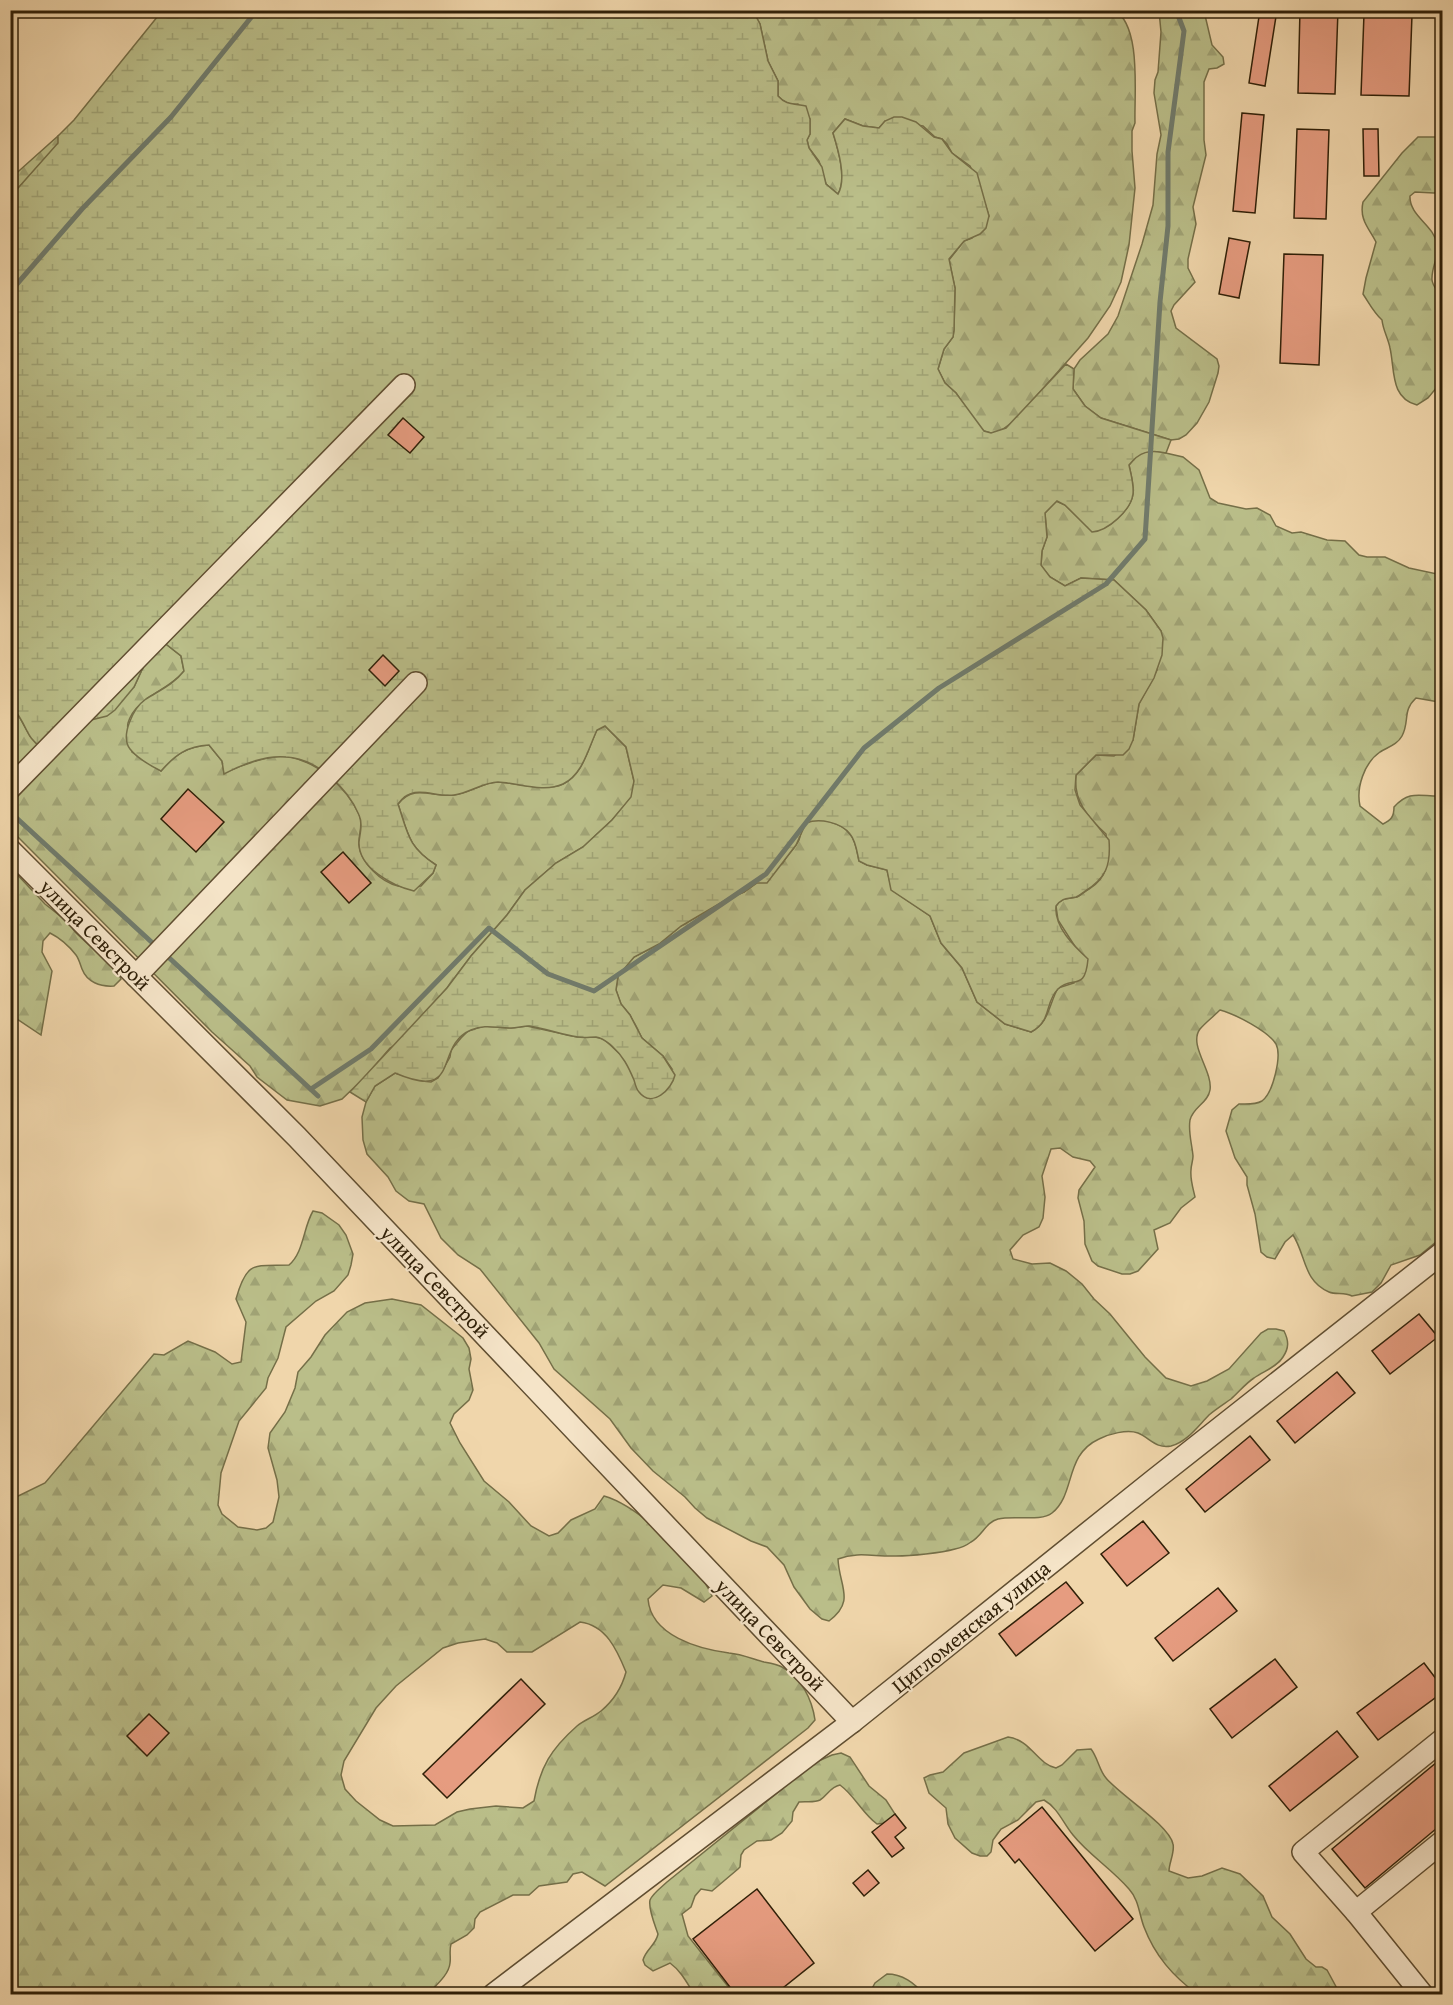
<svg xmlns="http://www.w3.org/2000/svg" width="1453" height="2005" font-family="'Gentium Book Plus',serif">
  <defs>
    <pattern id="forest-firs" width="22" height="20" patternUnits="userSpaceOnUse" patternTransform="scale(1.5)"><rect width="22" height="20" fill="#babe89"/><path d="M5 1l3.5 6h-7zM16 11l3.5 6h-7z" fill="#a0a375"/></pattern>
    <pattern id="wetland-marsh" width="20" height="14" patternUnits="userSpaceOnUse" patternTransform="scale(1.5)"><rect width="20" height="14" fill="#babe89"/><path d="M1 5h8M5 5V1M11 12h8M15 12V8" fill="none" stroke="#a0a375"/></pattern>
  </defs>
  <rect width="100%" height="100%" fill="#f0d6ab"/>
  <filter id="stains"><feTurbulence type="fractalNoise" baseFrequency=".00333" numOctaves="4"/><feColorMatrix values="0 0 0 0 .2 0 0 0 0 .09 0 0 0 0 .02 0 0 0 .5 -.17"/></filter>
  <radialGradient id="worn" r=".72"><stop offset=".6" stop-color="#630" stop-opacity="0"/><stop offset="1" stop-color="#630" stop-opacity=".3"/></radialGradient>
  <g fill="url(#forest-firs)" stroke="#756f48" stroke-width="1.5" fill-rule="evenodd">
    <path d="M1114,10C1142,25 1134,95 1135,123L1132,131V151L1135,188L1129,245L1121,282L1110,306L1088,338L1014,421L999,432L991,433L984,431L978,426L956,393L945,383L938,369L944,349L953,337L954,330L955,288L949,260L964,241L972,238L989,216L980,188L970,166L952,153L947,144L942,139L935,137L923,126L885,121L879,128L863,126L845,119L833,133C838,149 847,179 838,194L826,184L819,161L809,148L807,140L810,134V119L798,104C789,105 784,103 778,96V81L768,61L760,24L753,11Z"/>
    <path d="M1159,11H1204L1212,45L1223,57L1224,64L1217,68L1209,69L1204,82V140L1206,155L1193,207L1196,224L1188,259V268L1195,282L1174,305L1171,311L1176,328L1217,359L1219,366L1218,373L1209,402L1197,423L1186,435L1179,439L1171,440L1101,418L1085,406L1073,389L1074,369L1080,360L1108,334L1118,316L1142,244L1153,205L1157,154L1161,135L1154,93L1155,80L1158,72L1161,32Z"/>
    <path d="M58,136L59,143L11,196V178Z"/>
    <path d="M1418,137H1442V192L1434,193L1415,192L1410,196C1409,216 1434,225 1437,244C1440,255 1431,267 1432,280C1433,289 1442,293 1442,301C1445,327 1442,355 1442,381L1428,398L1417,405C1390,398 1395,370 1390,348C1388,338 1383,330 1382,320C1374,313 1369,303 1363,294L1366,278L1376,242C1369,228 1359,220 1363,202L1402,153Z"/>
    <path d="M1148,451H1157L1183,457L1199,470L1210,498L1218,503L1246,509L1257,508L1270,515L1276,526L1292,533L1301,532L1327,540L1345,541L1359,555L1367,557H1385L1409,568L1442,575V704L1439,702L1416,698C1402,711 1410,721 1402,736C1397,745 1388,747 1380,752C1364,763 1356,788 1360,806L1383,824C1391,820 1394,817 1394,807C1410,789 1421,797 1442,796V1237L1420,1255L1391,1265L1381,1283L1372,1292L1352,1296C1344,1292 1336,1295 1329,1292C1303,1281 1306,1255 1293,1235L1285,1242L1275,1259L1267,1257L1261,1252L1255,1214L1247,1185V1177L1235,1158L1226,1131L1232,1110L1239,1104C1246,1104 1255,1105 1262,1101C1273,1093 1282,1056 1276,1044C1268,1031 1235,1014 1220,1010C1214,1016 1205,1023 1200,1029C1188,1045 1213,1071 1210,1090C1208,1103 1193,1107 1190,1120C1188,1132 1192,1144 1193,1156C1193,1161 1191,1165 1191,1170C1190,1179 1193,1188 1195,1197L1181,1208L1170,1223L1154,1230L1158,1249L1138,1271L1130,1274H1122L1098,1266L1092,1261L1085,1244L1084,1221L1078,1198L1079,1190L1095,1167L1090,1161L1073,1157L1060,1148L1051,1149L1042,1176L1045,1197L1043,1218L1039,1227L1023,1235L1010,1250L1013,1259L1032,1264L1050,1263L1066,1271L1082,1284L1094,1299L1110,1314L1145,1357L1166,1378L1191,1386L1207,1381L1229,1369L1261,1333L1268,1329H1276L1284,1331C1289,1341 1289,1348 1283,1357C1277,1367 1264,1371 1254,1378C1246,1383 1239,1392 1231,1399C1224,1404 1216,1409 1209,1415C1198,1426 1187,1442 1171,1446C1156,1449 1150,1438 1138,1433C1127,1429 1109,1434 1099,1439C1064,1455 1076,1494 1052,1513C1041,1522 1014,1515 998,1519C986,1522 982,1536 971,1542C967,1545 960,1548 955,1549C941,1553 911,1556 896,1556C875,1557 858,1551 838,1559C839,1586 856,1601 829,1621L822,1619L810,1609L794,1587L784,1565L767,1547L751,1541L707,1518L695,1508L685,1497L653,1471L631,1448L610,1419L554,1369L539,1343L480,1269L458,1255L441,1238L424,1204L409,1201L396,1191L388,1177L367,1154L363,1140L362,1117L366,1102L375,1086L395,1073L422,1081L431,1082L438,1078L450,1057L451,1050L461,1038L468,1031L484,1026L511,1028L527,1026L577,1037H595L604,1039L625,1059L629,1067L672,1069L663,1056L642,1038L630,1015L621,1004L616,990L618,976L634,957L659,944L681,926L729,898L744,892L783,863C787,854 795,849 799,840C801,834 801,827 807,823C818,815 843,824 850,834C856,841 857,852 859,861L867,865L887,870L892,890L930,916L941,943L962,968L977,1002L1005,1024L1031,1032C1049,1023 1049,1004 1058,988L1074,983L1076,948L1058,920L1056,906C1063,897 1067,899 1077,897C1080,896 1085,891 1089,889C1112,875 1107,857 1106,834C1088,818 1073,800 1076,775L1096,755L1114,756L1133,740L1139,704L1157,670L1161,631L1146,610L1114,580L1081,578L1065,586L1050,577L1041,566L1042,551L1047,537L1045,513L1056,501L1065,505L1092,531C1107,531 1131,510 1133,494C1134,484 1131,475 1129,465L1139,454Z"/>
    <path d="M162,641L181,656L184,671C168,692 136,696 128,723C126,731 131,744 132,752L161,771C175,755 187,746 209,745L222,761L224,773C239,766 274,753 290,757C319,763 346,787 359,814C364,825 358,834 359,845C361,863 381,882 398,886C405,888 414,887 421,886L433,873L436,865C408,847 408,834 398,804C415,783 433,798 454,795C469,793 484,782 498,782C519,783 543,792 563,784C583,775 588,748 597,730L605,726L626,747L634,781L632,797L612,820L583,847L556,863L525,890L507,915L471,956L447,988L397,1044L390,1048L365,1077L342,1099L320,1106L287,1100L257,1077L250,1066L212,1032L11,830L10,706L20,718L30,736L134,687L146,661Z"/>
    <path d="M10,867L45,904L69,923L75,932L116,970L121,979L114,986C100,987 87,982 82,969C80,964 79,959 76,955C69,946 60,938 50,933L43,941L42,952L52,971L41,1035L11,1015Z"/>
    <path d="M313,1211L322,1213L339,1225L346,1235L353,1254L351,1265L348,1275L334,1291L316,1301L286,1327L278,1358L268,1378L266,1388L239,1421L221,1473L218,1505L222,1514L238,1527L257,1530L266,1528L273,1522L279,1497L277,1480L268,1448L270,1433L285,1412L295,1388L298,1372L311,1357L325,1335L347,1312L365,1303L392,1299L421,1305L463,1338L469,1348L471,1359L469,1369L473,1390L469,1400L454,1414L450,1423L460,1443L484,1481L509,1502L531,1526L549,1536L558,1533L571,1520L595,1509L604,1496C639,1506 698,1562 712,1596L704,1602L681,1588L663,1585L648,1599C651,1636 699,1649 729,1653C741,1654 753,1659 764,1662C770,1663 777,1664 782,1667C801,1677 812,1699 815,1720L808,1728L605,1886L582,1872L573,1874L567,1882L539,1886L529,1895H513L480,1912L475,1919L474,1928L467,1935L451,1944C449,1951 451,1957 450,1963C449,1975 435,1986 428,1994H11L10,1500L45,1483L154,1354L164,1355L188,1341L215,1352L232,1364L241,1362L246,1322L236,1299C247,1260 254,1266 289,1265C304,1252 303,1228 313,1211ZM580,1622C606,1625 617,1650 626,1672C622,1687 613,1701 601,1711C594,1717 584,1720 577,1726C551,1749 540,1767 534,1801L523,1808L496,1806L470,1809L457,1812L435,1825L393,1826L380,1820L356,1801L345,1789L341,1775L344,1761L376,1708L396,1686L443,1648L458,1643L485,1639L497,1643L507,1652H532Z"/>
    <path d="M1008,1737C1031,1740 1037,1764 1056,1768L1062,1765L1077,1750L1091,1749C1098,1758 1099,1770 1106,1778C1121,1796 1169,1825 1173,1844C1175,1852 1169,1863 1169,1871L1188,1878L1202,1876L1222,1868L1240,1874L1263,1896L1272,1917L1290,1934L1306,1959L1316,1967H1322L1327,1970L1340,1994H1219L1214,1990L1207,1994H1197C1173,1976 1155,1956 1144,1927C1139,1914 1139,1900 1129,1889C1112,1869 1089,1855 1073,1835C1063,1823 1058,1808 1044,1800L1036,1802L1018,1820L1001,1829L993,1840L991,1852L987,1856H980L972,1853L955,1838L948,1824L946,1808L929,1793L924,1778L930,1775L943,1772L964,1753Z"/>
    <path d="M841,1753L850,1757L869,1786L886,1800L895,1814L893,1820L887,1823L877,1824C862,1813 855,1796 840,1785C830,1787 828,1795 820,1800C814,1803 806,1801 799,1802L793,1812L792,1821L782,1833L771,1840L757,1841L744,1850L741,1855L740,1867L738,1869L712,1891L701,1889L695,1896L691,1907L682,1914L688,1936L734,1994H694C687,1983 681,1971 670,1963L653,1971L645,1965L643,1960C646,1949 656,1945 658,1934C655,1925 648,1909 650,1900C653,1893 662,1887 667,1882L814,1763L832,1755Z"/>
    <path d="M887,1974C902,1974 915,1983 923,1994H869L875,1983Z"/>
  </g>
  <path fill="url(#wetland-marsh)" stroke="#756f48" stroke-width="1.5" d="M589,10C605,17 620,22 635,11H753L760,24L768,61L778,81V96C787,106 794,103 806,106L810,119V134L807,140L809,148L822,167L826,184L838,194C847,179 838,149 833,133L845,119L863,126L879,128L885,121L894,117H902L916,122L934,137L942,139L952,153L977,173L989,216L986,228L980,234L964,241L949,259L955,288L954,330L953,337L944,349L938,369L945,383L956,393L984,431L991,433L1006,428L1066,364L1074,369L1073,389L1085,406L1101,418L1171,440L1166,453C1150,449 1139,452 1129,465C1131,475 1134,484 1133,494C1131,510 1108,531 1092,532L1065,505L1057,501L1045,513L1047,537L1042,551L1041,565L1050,577L1065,586L1081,578L1114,580L1146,610L1161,631L1163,638L1162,655L1154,678L1139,704L1133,740L1129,749L1123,755H1096L1076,775L1075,790L1080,805L1109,840C1111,866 1106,878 1084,892C1082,893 1079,896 1076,897C1067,899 1063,897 1056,906C1054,927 1074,946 1088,959C1085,993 1072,975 1058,989C1044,1003 1053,1020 1031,1032L1005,1024L977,1002L962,968L941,943L930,916L891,890L887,870L867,865L859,861C857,852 856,841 850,834C841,822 819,818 806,823L796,845L767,883H757L744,892L729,898L681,926L659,944L634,957L618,976L616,990L621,1004L630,1015L642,1038L663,1056L675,1075C672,1089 652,1109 639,1092C636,1089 635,1083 634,1080C628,1066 623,1056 612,1046C607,1042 603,1038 596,1037C590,1037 584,1038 578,1037C562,1035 545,1028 529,1026C523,1026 517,1028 511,1028C496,1028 485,1024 471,1030C433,1046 463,1102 395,1073L375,1086L366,1102L350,1092L447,988L471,956L507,915L525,890L556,863L583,847L612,820L631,797L634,781L626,747L605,726L597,730C588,749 583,774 563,784C544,793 518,783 498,782C484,782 469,793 454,795C433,798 414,782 398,804C408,834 408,847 436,865L433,873L414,891C393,886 358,868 359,842C360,833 363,824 359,815C348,788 316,758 286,757C266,755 241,765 224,774L222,761L209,745C187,746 175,755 161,771C151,766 137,758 130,749C120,736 133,708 146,699C160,690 173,685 184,671L181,656L162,641L146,661L134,687L115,710L107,716L83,722L41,747C29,740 27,729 20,718C18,714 14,710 11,706V196L58,143V136L74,120L162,11Z"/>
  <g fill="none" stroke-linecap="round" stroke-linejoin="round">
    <g stroke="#707b6c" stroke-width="5">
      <path d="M10,292L82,209L171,117L257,10"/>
      <path d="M10,812L158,948"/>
      <path d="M165,954L318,1096"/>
      <path d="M311,1089L371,1049L489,928L548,974L594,991L766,874L864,748L939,688L1106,584L1145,539L1160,302L1168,226V152L1184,31L1176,10"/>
    </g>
  </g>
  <g fill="#e69c80" stroke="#302008" stroke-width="1.5">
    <path d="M1260,10H1277L1265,86L1249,83Z"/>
    <path d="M1300,10H1338L1335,94L1298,93Z"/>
    <path d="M1364,14L1412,15L1409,96L1361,95Z"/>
    <path d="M1242,113L1264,115L1255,213L1233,211Z"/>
    <path d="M1297,129L1329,130L1326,219L1294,218Z"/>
    <path d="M1363,129H1378L1379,176H1364Z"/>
    <path d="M1229,238L1250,242L1239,298L1219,294Z"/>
    <path d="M1284,254L1323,255L1319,365L1280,363Z"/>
    <path d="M403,418L424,437L410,453L388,435Z"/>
    <path d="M383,655L399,671L385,686L369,670Z"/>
    <path d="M188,789L224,822L196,852L161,819Z"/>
    <path d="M343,852L371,883L349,903L321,872Z"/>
    <path d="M1419,1314L1438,1337L1390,1374L1372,1351Z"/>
    <path d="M1337,1372L1355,1393L1295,1443L1277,1421Z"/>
    <path d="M1250,1436L1270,1460L1205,1512L1186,1489Z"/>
    <path d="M1143,1521L1169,1553L1127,1586L1101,1554Z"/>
    <path d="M1066,1582L1083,1603L1016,1656L999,1634Z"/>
    <path d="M1218,1588L1237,1611L1173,1661L1155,1638Z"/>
    <path d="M1275,1659L1297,1687L1232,1738L1210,1709Z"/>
    <path d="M1424,1663L1443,1688V1692L1378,1740L1357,1713Z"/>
    <path d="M521,1679L545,1704L447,1798L423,1774Z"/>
    <path d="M149,1714L169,1733L147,1756L127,1736Z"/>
    <path d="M1337,1731L1358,1757L1290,1811L1269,1786Z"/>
    <path d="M1443,1757V1823L1365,1888L1332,1849Z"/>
    <path d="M1042,1807L1133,1919L1095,1951L1019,1859L1015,1863L999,1843Z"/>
    <path d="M895,1814L906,1828L895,1837L904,1848L892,1857L872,1832Z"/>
    <path d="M868,1870L879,1883L864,1896L853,1883Z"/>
    <path d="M757,1889L814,1963L774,1995H736L693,1939Z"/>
  </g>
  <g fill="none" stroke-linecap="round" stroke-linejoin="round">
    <g stroke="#604e31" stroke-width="24">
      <g id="minor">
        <path d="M10,788L404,385"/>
        <path d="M10,850L297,1137L852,1722"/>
        <path d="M136,976L416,683"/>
        <path d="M1442,1740L1303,1852L1356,1912L1442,1842"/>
        <path d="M1356,1912L1422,1994"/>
        <path d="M494,1994L852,1722L1154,1480L1442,1253"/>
      </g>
    </g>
    <use href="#minor" stroke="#f5e4c8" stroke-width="21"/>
  </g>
  <g text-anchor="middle" stroke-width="4.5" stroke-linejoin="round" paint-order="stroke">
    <g font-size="21" fill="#302008" stroke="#f5e4c8">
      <text transform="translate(95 935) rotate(45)" y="7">улица Севстрой</text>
      <text transform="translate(435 1282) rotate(46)" y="7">улица Севстрой</text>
      <text transform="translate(971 1627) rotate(-39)" y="7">Цигломенская улица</text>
      <text transform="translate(770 1635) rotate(46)" y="7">улица Севстрой</text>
    </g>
  </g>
  <rect width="1453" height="2005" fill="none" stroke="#f0d6ab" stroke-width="36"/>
  <rect x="12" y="12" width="1429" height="1981" fill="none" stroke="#302008" stroke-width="3"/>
  <rect x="18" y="18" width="1417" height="1969" fill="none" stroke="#302008" stroke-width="1.5"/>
  <rect width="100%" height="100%" filter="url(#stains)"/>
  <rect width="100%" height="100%" fill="url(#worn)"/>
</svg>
